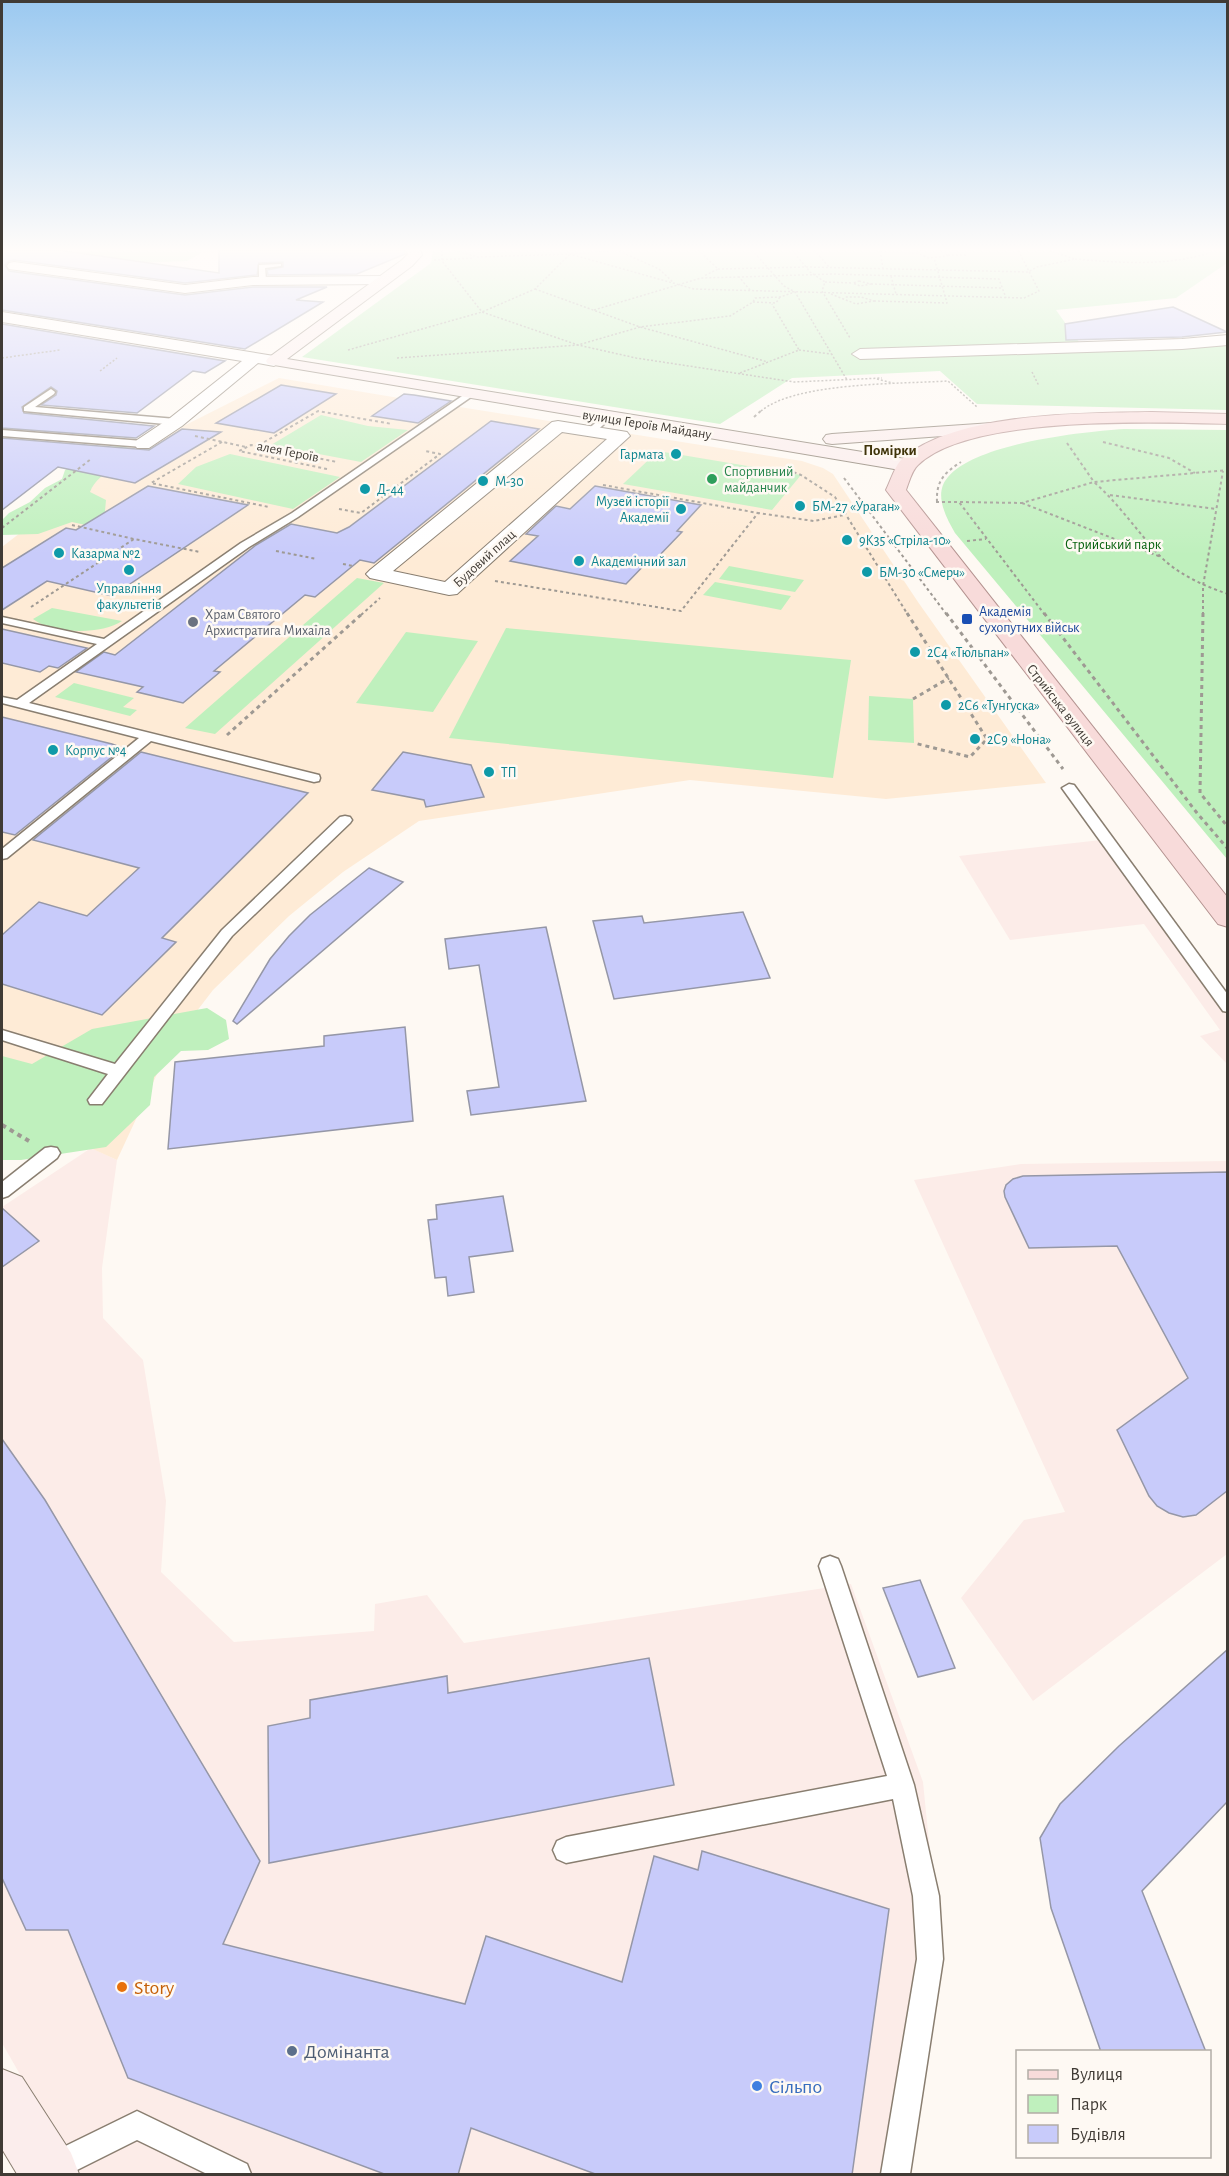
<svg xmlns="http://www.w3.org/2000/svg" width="1229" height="2176" font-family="'Alegreya Sans',sans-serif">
  <rect width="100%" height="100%" fill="#fef9f3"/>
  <g fill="#fcece8">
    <path d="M1101,840L1227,1013V1064L1200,1036L1220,1030L1144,924L1010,940L959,856Z"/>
    <path d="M91,1148L117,1160L102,1268L103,1318L143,1360L166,1501L161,1572L234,1642L374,1631L375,1604L427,1595L464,1643L851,1584L923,1782L940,1952L911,2174H77L2,2043V1207Z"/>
    <path d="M1227,1161V1554L1033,1701L961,1598L1024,1520L1065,1512L914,1180L1021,1164Z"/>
  </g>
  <path fill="#feebd6" d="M279,378L399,398L404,394L451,401L447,405L802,461L823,468L833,474L918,602L1046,783L886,799L690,780L419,821L343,872L289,916L213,990L170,1046L117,1160L2,1108V547L128,449L140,448Z"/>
  <g fill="#bff0bd">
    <path d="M106,250H201L203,252L187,261L135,263L97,255L64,253Z"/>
    <path d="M433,250H1227V263L1176,298L1056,310L1086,352L1227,345V410L977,404L940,371L792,378L720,424L302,357L431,263Z"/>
    <path d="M321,415L368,426L408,430L361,462L271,445Z"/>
    <path d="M1124,429L1227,430V859L955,533C946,517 933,494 948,477C977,443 1081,432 1124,429Z"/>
    <path d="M170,441L187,452C177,458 166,457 155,458C131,460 99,469 90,492L106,500L105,511L119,521L99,528L72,522L38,534L2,535V520L9,513L30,502L45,488L62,479L65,470L106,447L122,446L141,452Z"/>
    <path d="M658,451L801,475L772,510L623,484Z"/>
    <path d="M230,454L340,477L293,509L178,484L196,467Z"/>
    <path d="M729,566L804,580L795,592L719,579Z"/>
    <path d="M357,578L384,583L215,734L185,728Z"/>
    <path d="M715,582L791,596L781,610L703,595Z"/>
    <path d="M52,608L122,621C102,635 52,634 33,619Z"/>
    <path d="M506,628L851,660L833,778L449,738Z"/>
    <path d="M406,632L478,641L433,712L356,703Z"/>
    <path d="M74,683L134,698L123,707L137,710L130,716L55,697Z"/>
    <path d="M869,696L913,699L914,743L868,740Z"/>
    <path d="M207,1008L226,1020L229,1039L208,1050L181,1051L154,1077L150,1105L106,1147L21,1160H2V1056L32,1064L92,1029Z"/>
  </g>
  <g fill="#c8cbfa" stroke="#9597a7" stroke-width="1.5">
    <path d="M2,250H58L219,273V250H404L405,254L357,274L268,275L267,270L283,267V262L259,263L257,275L185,283L14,260L9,261L5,265L9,271L185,295L253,287H327L296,300L323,302L245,349L2,310Z"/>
    <path d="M1173,307L1227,332L1182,337L1066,340L1065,324Z"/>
    <path d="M2,324L225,361L205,373L193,371L137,413L41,405L56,395L57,391L51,387L22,407L24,413L154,426L136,438L2,428Z"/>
    <path d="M281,385L336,394L274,433L216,423Z"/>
    <path d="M404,394L414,395L451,401L418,423L372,416Z"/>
    <path d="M491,421L539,429L374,563L360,560L315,597L305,595L214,671L220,672L183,703L137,692L143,687L76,672L104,652L115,655L256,545L291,524L337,533L349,527Z"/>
    <path d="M182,429L221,432L135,483L58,467L2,510V438L149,450Z"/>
    <path d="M148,486L248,505L112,596L47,581L2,610V568L66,528L76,530Z"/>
    <path d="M595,486L701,505L677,531L682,532L656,559L651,558L626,584L510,561L538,536L526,534L556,506L570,509Z"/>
    <path d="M2,629L87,648L58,668L49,666L40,672L2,663Z"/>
    <path d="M2,717L112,744L123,748L15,835L2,832Z"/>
    <path d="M141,752L308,793L162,938L176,942L102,1015L2,984V935L39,902L87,916L139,868L33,840Z"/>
    <path d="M403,752L471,765L484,797L426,807L424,800L372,790Z"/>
    <path d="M369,868L403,882L237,1024L233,1021L270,959L289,936L310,915Z"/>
    <path d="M743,912L770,978L614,999L593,921L642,916L644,923Z"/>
    <path d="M546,927L586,1101L471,1115L467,1091L499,1087L479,965L449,969L445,939Z"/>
    <path d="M405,1027L413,1121L168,1149L175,1062L324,1046V1036Z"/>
    <path d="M1227,1172V1491L1196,1515L1183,1517L1169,1513L1157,1506L1149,1496L1117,1430L1188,1378L1117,1246L1029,1248L1005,1197L1004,1191L1006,1185L1013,1179L1023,1176Z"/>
    <path d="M503,1196L513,1251L469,1257L474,1292L448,1296L446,1277L435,1278L428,1220L437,1219L436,1205Z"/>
    <path d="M2,1208L39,1241L2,1267Z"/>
    <path d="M2,1439L45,1500L260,1861L223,1944L465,2004L486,1936L622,1982L654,1856L698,1870L702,1851L889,1909L852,2175H598L471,2128L458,2175H387L128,2078L68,1930H26L2,1878Z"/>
    <path d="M920,1580L955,1668L918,1677L883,1588Z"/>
    <path d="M1227,1650V1802L1142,1891L1206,2052H1101L1051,1908L1040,1838L1060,1804L1119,1746Z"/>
    <path d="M649,1658L674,1785L269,1863L268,1726L310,1718V1700L447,1676L448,1693Z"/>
  </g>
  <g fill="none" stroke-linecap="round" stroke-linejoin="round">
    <g stroke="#897e70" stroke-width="3">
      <g id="lane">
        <path d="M281,264V266L265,268L266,280L259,282V265Z"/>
        <path d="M51,389L55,392L54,394L35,407L176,419L180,422L176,425L24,411V407Z"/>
        <path d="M468,392L471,393V397L298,517L249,547L29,703L319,775L320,778L319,781L314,782L151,741L7,858L2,859V849L139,738L2,703V697L17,700L97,644L2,623V617L104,639L241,543L292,513Z"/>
        <path d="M604,416L611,418L594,433H588V429Z"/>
        <path d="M2,430L143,441L147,444L143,447L2,436Z"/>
        <path d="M1069,784L1074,785L1228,995V1012L1223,1011L1062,788Z"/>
        <path d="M345,816L350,817L352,820L350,823L232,936L102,1104H90L88,1100L108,1074L2,1040V1030L115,1064L222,930L340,817Z"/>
        <path d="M51,1147L57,1148L60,1153L57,1158L8,1196L2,1198V1182L45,1148Z"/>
        <path d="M830,1556L838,1559L841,1566L914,1785L939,1896L943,1959L910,2174H881L917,1959L913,1896L893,1799L566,1863L557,1859L553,1850L557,1841L566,1837L887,1776L819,1566L822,1559Z"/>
        <path d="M137,2111L247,2164L251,2174H207L137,2140L69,2174H42L38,2167L43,2157Z"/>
      </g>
    </g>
    <g stroke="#897e70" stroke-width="2">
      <g id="street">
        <path d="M14,262L185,285L253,277L384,276L391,280L384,284L253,285L185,293L9,269L7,266L9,263Z"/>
        <path d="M2,312L274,356L282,361L274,366L258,363L182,426L149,448H137L134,444L137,440L170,418L242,361L2,322Z"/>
        <path d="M1228,335V345L1182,349L860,359L852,354L860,349L1182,339Z"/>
        <path d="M558,421L621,431L627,432L630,436L457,594L449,595L370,578L366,574L370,570L552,422ZM562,432L607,439L445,582L393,571Z"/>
      </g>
    </g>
    <g stroke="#897e70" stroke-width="2">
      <g id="secondary">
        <path d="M406,250H420L422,255L412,266L287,359L906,459L913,461L915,465L913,469L906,471L268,364L266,361L268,358L402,260L408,254Z"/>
        <path d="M992,423L998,424L1001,428L998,432L832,444L826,443L823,439L826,435L832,434Z"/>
        <path d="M2,2069L22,2077L71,2153L79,2174H17L2,2149Z"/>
      </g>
    </g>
    <g stroke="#b49390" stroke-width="2">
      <path id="primary" d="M1152,412L1228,414V424C1157,422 969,415 918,465C912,470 909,482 906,490L1228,898V927L1218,924L886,490C891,480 895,465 903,458C959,412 1082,413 1152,412Z"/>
    </g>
    <g stroke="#9e9993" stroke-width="1.5" stroke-dasharray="2 2" stroke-linecap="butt">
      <path d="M442,250V261L482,312L578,345L636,358L794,382L882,378"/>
      <path d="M454,250L478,257L570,254L694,289L1024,298L1039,291L1018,250"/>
      <path d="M698,250L718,269L704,276"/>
      <path d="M752,250L784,286L795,292L847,380"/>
      <path d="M792,250L810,272L825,282L822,291L850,338"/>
      <path d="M814,250L829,267"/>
      <path d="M921,250L917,253L929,258L947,256V253L939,250"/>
      <path d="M619,251L659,269L674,283"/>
      <path d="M880,251L883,268"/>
      <path d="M880,252L917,253"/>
      <path d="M948,255H967"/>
      <path d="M1075,259C1124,263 1171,267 1218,250"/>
      <path d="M434,260L474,258"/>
      <path d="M718,269L807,267L1028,272L1037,267L1075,259L1047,250"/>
      <path d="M891,276L896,294"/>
      <path d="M859,281L871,284L860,286L853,283Z"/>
      <path d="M825,282L853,283"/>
      <path d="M871,284L1002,288"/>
      <path d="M535,289L640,327L768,362"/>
      <path d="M750,290L739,277L833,274L999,279L1006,298"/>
      <path d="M831,294L856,304L874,301L861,297H844"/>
      <path d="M874,301L947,303L934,258"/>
      <path d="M753,302L776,303L780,297"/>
      <path d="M594,310L701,278L739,277"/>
      <path d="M348,350L482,312L535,289L570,254L623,250"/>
      <path d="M799,350L831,354"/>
      <path d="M2,358L60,350"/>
      <path d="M397,358L578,345L640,327L730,316L753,302L755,298L780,297L792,293"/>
      <path d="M100,371L117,358"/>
      <path d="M1032,372L1039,386"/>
      <path d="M740,373L799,350L772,304"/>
      <path d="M877,379L893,383"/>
      <path d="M761,411C796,382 901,384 948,381L977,407"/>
    </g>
    <g stroke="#9e9993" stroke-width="2" stroke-dasharray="3 3" stroke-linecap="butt">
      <path d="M754,417L763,409"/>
      <path d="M195,436L246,447"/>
      <path d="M222,442L151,483L269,507"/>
      <path d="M1103,442L1169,458L1195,473"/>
      <path d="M1067,443L1094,482L1228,470"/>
      <path d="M259,445L318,411L392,424"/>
      <path d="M327,469L239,451L251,445L337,462"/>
      <path d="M788,470L801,475L835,497L908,615"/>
      <path d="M844,478L947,615"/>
      <path d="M603,485L758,513"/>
      <path d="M1110,495L1216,509"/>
      <path d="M936,502H959L1045,615"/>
      <path d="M937,502C936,481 944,473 961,462"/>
      <path d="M960,502L1022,503L1094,482C1119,504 1137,531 1159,555C1177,574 1204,586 1228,594"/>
      <path d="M1022,503L1161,557"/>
      <path d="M339,509L361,513L440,454L425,451"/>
      <path d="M72,525L134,539"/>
      <path d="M2,528L91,459"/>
      <path d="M967,541L986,539"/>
      <path d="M276,551L317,559"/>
      <path d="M343,564L353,566"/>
      <path d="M495,581L681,611L758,513L814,521L844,515"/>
      <path d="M31,607L134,539L200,552"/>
      <path d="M361,615L380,598"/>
      <path d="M1203,615V586L1223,471"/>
    </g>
    <g stroke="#9e9993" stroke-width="3" stroke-dasharray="4 4" stroke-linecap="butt">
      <path d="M907,613L987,739L970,757L914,743"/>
      <path d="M946,613L1063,769"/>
      <path d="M1044,613L1197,813L1228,849"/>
      <path d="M1203,613L1200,793L1228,827"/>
      <path d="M913,699L949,678"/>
      <path d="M227,735L363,613"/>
    </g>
    <path stroke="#9e9993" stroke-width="4" stroke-dasharray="4.5 4.5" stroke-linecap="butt" d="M2,1125L29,1141"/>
    <use href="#lane" fill="#fff" fill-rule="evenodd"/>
    <use href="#street" fill="#fff" fill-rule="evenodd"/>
    <use href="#secondary" fill="#fbedec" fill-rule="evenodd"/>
    <use href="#primary" fill="#f8dbda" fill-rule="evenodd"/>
  </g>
  <linearGradient id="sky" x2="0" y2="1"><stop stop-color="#9bc9f0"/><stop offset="0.45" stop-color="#fffcfa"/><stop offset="1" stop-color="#fffcfa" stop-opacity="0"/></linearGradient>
  <rect width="1229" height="555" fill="url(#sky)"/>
  <g fill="#0f9aa8" stroke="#fef9f3" stroke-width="2">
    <circle cx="676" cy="454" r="6"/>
    <circle cx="483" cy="481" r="6"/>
    <circle cx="365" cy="489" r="6"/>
    <circle cx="800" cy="506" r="6"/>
    <circle cx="681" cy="509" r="6"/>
    <circle cx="847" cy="540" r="6"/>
    <circle cx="59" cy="553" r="6"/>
    <circle cx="579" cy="561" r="6"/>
    <circle cx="129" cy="570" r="6"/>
    <circle cx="867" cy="572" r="6"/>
    <circle cx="915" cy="652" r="6"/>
    <circle cx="946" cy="705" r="6"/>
    <circle cx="975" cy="739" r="6"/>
    <circle cx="53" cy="750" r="6"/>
    <circle cx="489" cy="772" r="6"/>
  </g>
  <circle fill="#2e9e5b" stroke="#fef9f3" stroke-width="2" cx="712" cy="479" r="6"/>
  <rect fill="#1a4fb4" stroke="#fef9f3" stroke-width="2" x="961" y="613" width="12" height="12" rx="3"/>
  <circle fill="#6b7280" stroke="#fef9f3" stroke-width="2" cx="193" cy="622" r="6"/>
  <circle fill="#e8710a" stroke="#fef9f3" stroke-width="2" cx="122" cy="1987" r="6"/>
  <circle fill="#5c6f8a" stroke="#fef9f3" stroke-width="2" cx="292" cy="2051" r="6"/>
  <circle fill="#3f7fe0" stroke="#fef9f3" stroke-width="2" cx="757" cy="2086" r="6"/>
  <g text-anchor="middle" stroke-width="5" stroke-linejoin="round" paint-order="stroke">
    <g font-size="14" fill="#403b35" stroke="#fef9f3">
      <text transform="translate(647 424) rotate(9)" y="5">вулиця Героїв Майдану</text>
      <text transform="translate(288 451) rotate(11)" y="5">алея Героїв</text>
      <text transform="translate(484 558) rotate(-42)" y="5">Будовий плац</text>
      <text transform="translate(1061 705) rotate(52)" y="5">Стрийська вулиця</text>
    </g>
    <g font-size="14" fill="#0d838f" stroke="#fef9f3" text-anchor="start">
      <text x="664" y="459" text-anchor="end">Гармата</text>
      <text x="495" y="486">М-30</text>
      <text x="377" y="494">Д-44</text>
      <text x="669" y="506" text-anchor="end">Музей історії<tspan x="669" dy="16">Академії</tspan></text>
      <text x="812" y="511">БМ-27 «Ураган»</text>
      <text x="859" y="545">9К35 «Стріла-10»</text>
      <text x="71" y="558">Казарма №2</text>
      <text x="591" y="566">Академічний зал</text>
      <text x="879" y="577">БМ-30 «Смерч»</text>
      <text x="129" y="593" text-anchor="middle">Управління<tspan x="129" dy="16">факультетів</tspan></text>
      <text x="927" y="657">2С4 «Тюльпан»</text>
      <text x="958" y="710">2С6 «Тунгуска»</text>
      <text x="987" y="744">2С9 «Нона»</text>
      <text x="65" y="755">Корпус №4</text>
      <text x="501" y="777">ТП</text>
    </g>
    <g font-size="14" fill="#27864d" stroke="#fef9f3" text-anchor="start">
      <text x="724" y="476">Спортивний<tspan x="724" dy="16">майданчик</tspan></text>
    </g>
    <g font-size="14" fill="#07620f" stroke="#fef9f3">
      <text x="1113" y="549">Стрийський парк</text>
    </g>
    <g font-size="14" fill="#164399" stroke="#fef9f3" text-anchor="start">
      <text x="979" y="616">Академія<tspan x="979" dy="16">сухопутних військ</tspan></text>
    </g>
    <g font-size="14" fill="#5b616d" stroke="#fef9f3" text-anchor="start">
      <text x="205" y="619">Храм Святого<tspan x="205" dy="16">Архистратига Михаїла</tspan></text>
    </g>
    <g font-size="15" font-weight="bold" fill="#3f340a" stroke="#fef9f3">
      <text x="890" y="455">Помірки</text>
    </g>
    <g font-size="20" fill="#c56008" stroke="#fef9f3" text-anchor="start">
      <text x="134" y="1994">Story</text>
    </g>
    <g font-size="20" fill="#4e5e75" stroke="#fef9f3" text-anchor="start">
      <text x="304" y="2058">Домінанта</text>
    </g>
    <g font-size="20" fill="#366cbe" stroke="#fef9f3" text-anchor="start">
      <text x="769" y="2093">Сільпо</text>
    </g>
  </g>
  <rect width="1229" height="2176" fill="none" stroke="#403b35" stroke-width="6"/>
  <rect x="1016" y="2050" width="195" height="108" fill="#fef9f3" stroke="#b2ada7" stroke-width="1.5"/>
  <rect x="1028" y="2070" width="30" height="9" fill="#f8dbda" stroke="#b2ada7" stroke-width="1.5"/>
  <text x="1070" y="2080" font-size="18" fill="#403b35">Вулиця</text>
  <rect x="1028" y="2095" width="30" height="18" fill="#bff0bd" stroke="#b2ada7" stroke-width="1.5"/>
  <text x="1070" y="2110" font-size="18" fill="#403b35">Парк</text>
  <rect x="1028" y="2125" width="30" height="18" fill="#c8cbfa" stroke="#b2ada7" stroke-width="1.5"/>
  <text x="1070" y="2140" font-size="18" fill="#403b35">Будівля</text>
</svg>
